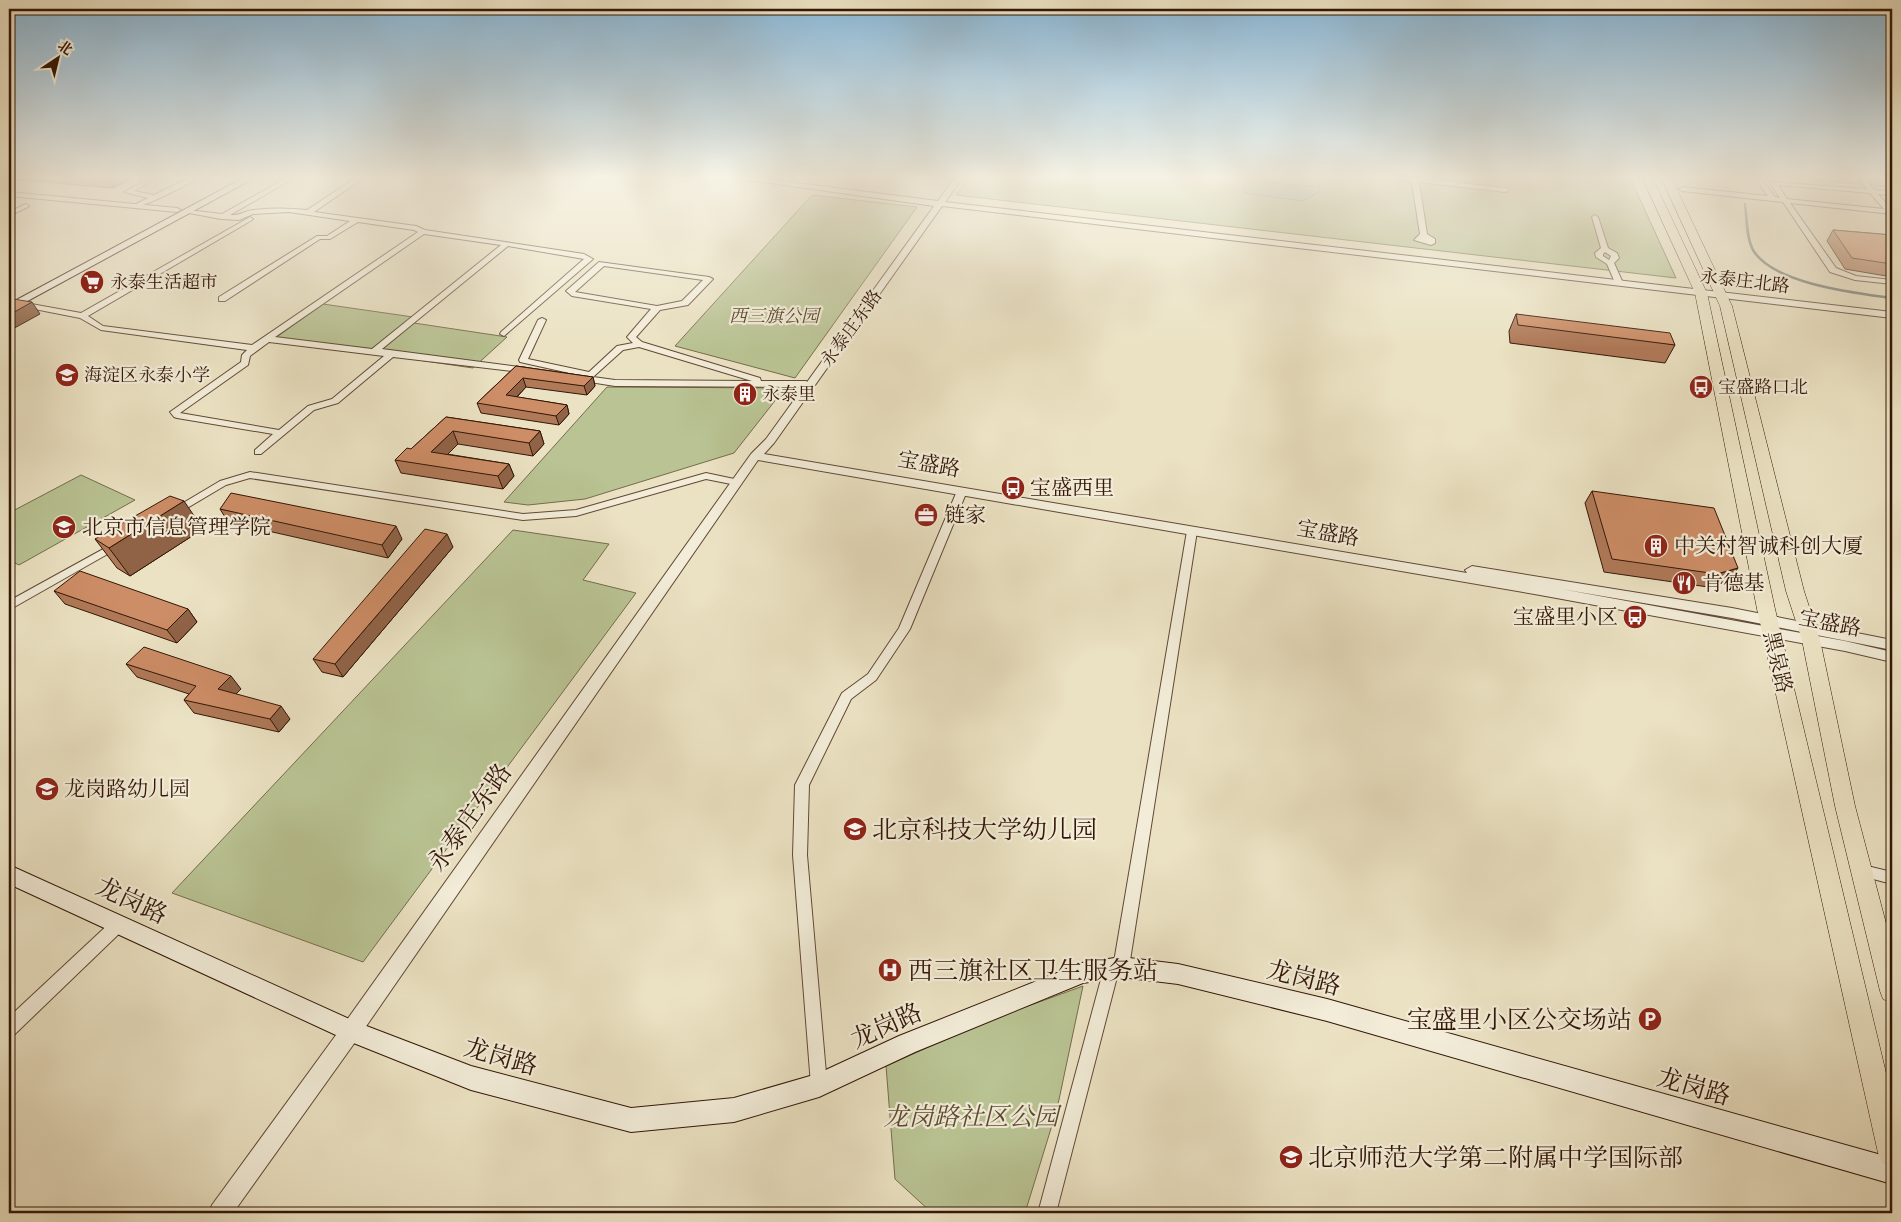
<svg xmlns="http://www.w3.org/2000/svg" width="1901" height="1222" font-family="Cardo,'Noto Serif SC',serif">
  <rect width="100%" height="100%" fill="#ebe2c3"/>
  <filter id="stains"><feTurbulence type="fractalNoise" baseFrequency=".004" numOctaves="4"/><feColorMatrix values="0 0 0 0 .2 0 0 0 0 .09 0 0 0 0 .02 0 0 0 .5 -.17"/></filter>
  <radialGradient id="worn" r=".72"><stop offset=".6" stop-color="#630" stop-opacity="0"/><stop offset="1" stop-color="#630" stop-opacity=".3"/></radialGradient>
  <g fill="#b9c393" stroke="#766c4c">
    <path d="M969,177H1585L1632,182L1676,278L956,195Z"/>
    <path d="M1809,177H1892V187L1811,180Z"/>
    <path d="M812,195L917,207L795,378L675,346Z"/>
    <path d="M323,304L420,318L414,323L507,337L473,368L274,339Z"/>
    <path d="M607,387L785,388L734,453L585,499L528,505L504,502Z"/>
    <path d="M81,475L135,500L19,565L9,560V513Z"/>
    <path d="M513,530L609,544L583,580L636,593L363,962L172,893Z"/>
    <path d="M1083,986L1057,1109L1025,1213H932L895,1179L886,1066L987,1021Z"/>
  </g>
  <path fill="#9cbcbd" stroke="#727a74" d="M1243,181L1320,187V191L1303,201L1244,193Z"/>
  <g fill="none" stroke-linecap="round" stroke-linejoin="round">
    <path stroke="#727a74" stroke-width="2.5" d="M1745,204C1747,218 1746,237 1753,250C1773,284 1856,293 1892,298"/>
    <g stroke="#614935" stroke-width="2">
      <g id="minor">
        <path d="M151,177H159L134,191L154,195L191,177H199C190,184 142,208 134,207V205L148,198L124,192Z"/>
        <path d="M288,177H296L230,215C241,216 243,211 253,210C271,208 289,208 307,210L357,177H365L314,212L416,226L425,230L584,254L593,259L504,336L500,334L501,332L584,259L508,246L382,349L527,368L531,371L530,373L393,357L338,403L314,410L261,454H255V450L273,434L177,418L174,417L170,412L241,362L242,355L247,350L101,330L80,318L9,304V300L81,313L250,217L253,219L252,220L88,316L103,326L252,345L418,232L414,230L358,222L330,239H320L225,301H219V297L317,236H327L350,221L289,212L253,214L239,220L221,219L184,212L187,210L222,214ZM424,234L501,245L372,349L275,337ZM269,342L384,356L332,399L308,406L279,430L180,413L248,365L250,356Z"/>
        <path d="M1387,177H1408L1506,188L1509,190L1506,192L1419,182L1427,234L1435,239V243L1431,245L1414,240L1420,234L1412,182Z"/>
        <path d="M1754,177H1760L1775,197L1780,198L1770,183L1771,182L1867,189L1857,177H1864L1874,190L1892,191V195L1878,194L1892,210V214L1790,203L1836,268L1856,276L1892,280V284L1855,280L1830,272L1783,202L1682,191L1679,189L1682,187L1768,196ZM1778,185L1870,193L1884,209L1787,199Z"/>
        <path d="M26,204L29,206L28,207L9,216V212Z"/>
        <path d="M1595,215L1598,217L1608,248L1617,253L1619,258L1614,263L1623,283L1622,285H1616L1607,264L1596,257L1595,253L1601,248L1592,217ZM1605,252L1611,256L1609,260L1603,256V254Z"/>
        <path d="M599,262L709,277L713,279L688,305L660,310L636,337L642,342L760,378L761,381H806L810,384L806,387L615,386L577,380V376H583L520,362L519,360L538,320L542,318L546,320L528,359L589,372L617,346L633,343L627,337L651,309L572,296L566,291ZM604,266L703,280L682,301L657,306L575,292ZM639,347L752,381L615,380L593,377L623,350Z"/>
        <path d="M250,472L523,514L576,510L706,473L739,480L741,482L736,485L706,479L576,516L523,520L250,478L226,485L177,514L173,515L168,512L220,481Z"/>
        <path d="M962,488L967,491L910,629L876,680L851,699L809,785L807,855L827,1085L825,1091L819,1093L813,1091L811,1085L793,855L795,785L842,693L868,674L899,628L957,491Z"/>
        <path d="M1192,528L1197,531L1129,967L1126,972L1118,973L1056,1213H1038L1104,968L1107,963L1114,962L1187,531Z"/>
        <path d="M116,542L120,543L121,545L120,547L9,610V601Z"/>
        <path d="M1863,865L1892,872V884L1858,875L1856,871L1858,867Z"/>
        <path d="M119,917L124,919L126,924L124,929L15,1034L9,1036V1017L114,919Z"/>
      </g>
    </g>
    <g stroke="#614935" stroke-width="2">
      <g id="tertiary">
        <path d="M726,177H750L938,201L955,177H963L945,202L1892,312V318L942,206L774,443L764,454L1467,573L1465,570L1472,566L1732,608L1892,640V650L1732,618L1561,589L1845,641L1892,652V662L1845,651L1540,595L758,460L358,1038L233,1213H209L212,1205L344,1024L751,454L766,439L934,206Z"/>
        <path d="M9,192L177,208L181,210L177,212L9,196Z"/>
      </g>
    </g>
    <g stroke="#331606" stroke-width="2">
      <g id="secondary">
        <path d="M245,177H256L9,311V304Z"/>
        <path d="M9,865L356,1022L471,1066L631,1108L734,1098L817,1074L899,1036L1082,963L1121,957L1178,964L1327,999L1892,1158V1184L1327,1021L1178,984L1121,977L1083,983L915,1052L819,1097L734,1122L631,1132L471,1090L351,1042L9,884Z"/>
      </g>
    </g>
    <g stroke="#331606" stroke-width="1">
      <g id="primary">
        <path d="M1642,177H1652L1707,293L1775,609L1892,1098V1167L1882,1163L1878,1153L1757,609L1695,293Z"/>
        <path d="M1661,177H1671L1732,306L1804,591L1820,640L1855,806L1892,946V1003L1883,999L1880,991L1835,806L1802,640L1786,591L1720,306Z"/>
      </g>
    </g>
    <use href="#minor" fill="#f2ecd8" fill-rule="evenodd"/>
    <use href="#tertiary" fill="#f2ecd8" fill-rule="evenodd"/>
    <use href="#secondary" fill="#f2ecd8" fill-rule="evenodd"/>
    <use href="#primary" fill="#ebe2c3" fill-rule="evenodd"/>
  </g>
  <g fill="#b07958" stroke="#331606">
    <path d="M9,177H134L113,188L9,179Z"/>
    <path d="M1833,230L1892,235V277L1845,269L1827,241Z"/>
    <path d="M1516,314L1675,345L1665,363L1510,343L1509,331Z"/>
    <path d="M516,366L593,377L595,386L587,395L526,387L517,397L567,405L569,414L559,425L481,413L477,403Z"/>
    <path d="M446,417L540,431L544,444L533,456L458,444L447,454L509,464L514,476L503,489L401,473L395,460L411,449Z"/>
    <path d="M1592,491L1729,581L1708,587L1604,572L1585,503Z"/>
    <path d="M220,509L402,539L388,558L228,522Z"/>
    <path d="M203,529L130,576L117,568L95,539Z"/>
    <path d="M453,547L343,677L322,672L313,659Z"/>
    <path d="M54,591L188,609L197,622L177,643L65,604Z"/>
    <path d="M126,664L241,689L236,694L290,719L279,732L194,713L184,700L189,694L137,677Z"/>
  </g>
  <g fill="#906347" stroke="#331606">
    <path d="M109,177H134L113,188L108,178Z"/>
    <path d="M32,302L40,314L9,331V315Z"/>
    <path d="M593,377L595,386L587,395L584,386Z"/>
    <path d="M523,378L526,387L509,405L506,395Z"/>
    <path d="M567,405L569,414L559,425L556,416Z"/>
    <path d="M453,431L458,444L437,465L431,452Z"/>
    <path d="M540,431L544,444L533,456L529,443Z"/>
    <path d="M509,464L514,476L503,489L498,476Z"/>
    <path d="M184,501L203,529L130,576L109,548Z"/>
    <path d="M396,526L402,539L388,558L382,545Z"/>
    <path d="M447,534L453,547L343,677L335,664Z"/>
    <path d="M1738,568L1729,581L1708,587L1717,574Z"/>
    <path d="M188,609L197,622L177,643L167,630Z"/>
    <path d="M231,676L241,689L228,702L218,689Z"/>
    <path d="M281,706L290,719L279,732L270,719Z"/>
  </g>
  <g fill="#cd8d66" stroke="#331606">
    <path d="M1833,230L1892,235V264L1852,258Z"/>
    <path d="M13,299L32,302L9,315V302Z"/>
    <path d="M1516,314L1670,333L1675,345L1518,325Z"/>
    <path d="M516,366L593,377L584,386L523,378L506,395L567,405L556,416L477,403Z"/>
    <path d="M446,417L540,431L529,443L453,431L431,452L509,464L498,476L395,460L407,448L411,449Z"/>
    <path d="M1592,491L1714,508L1738,568L1717,574L1612,559Z"/>
    <path d="M231,493L396,526L382,545L220,509Z"/>
    <path d="M170,496L184,501L109,548L95,539Z"/>
    <path d="M425,529L447,534L335,664L313,659Z"/>
    <path d="M80,571L188,609L167,630L54,591Z"/>
    <path d="M144,647L231,676L218,689L281,706L270,719L184,700L196,686L126,664Z"/>
  </g>
  <linearGradient id="sky" x2="0" y2="1"><stop stop-color="#89b7d7"/><stop offset="0.51" stop-color="#f6f2e4"/><stop offset="1" stop-color="#f6f2e4" stop-opacity="0"/></linearGradient>
  <rect width="1901" height="348" fill="url(#sky)"/>
  <defs>
    <g id="supermarket-disc" transform="scale(1.25)"><circle r="9.5" fill="#8f2418" stroke="#f2ecd8"/><path d="M-6-5.5h2.5l.6 2H6L4.5 2H-2.5L-4.4-4H-6ZM-1.5 3.2a1.3 1.3 0 1 0 .1 0ZM3 3.2a1.3 1.3 0 1 0 .1 0Z" fill="#fff"/></g>
    <g id="school-disc" transform="scale(1.25)"><circle r="9.5" fill="#8f2418" stroke="#f2ecd8"/><path d="M0-5L7-2L0 1L-7-2ZM-4 1L0 2.5L4 1V4Q0 6-4 4Z" fill="#fff"/></g>
    <g id="bus-disc" transform="scale(1.25)"><circle r="9.5" fill="#8f2418" stroke="#f2ecd8"/><path d="M-5-6H5V4H4V6H2V4H-2V6H-4V4H-5ZM-3.5-4V0h7V-4ZM-3.5 1.2v1.5H-2V1.2ZM2 1.2v1.5H3.5V1.2Z" fill="#fff"/></g>
    <g id="building-disc" transform="scale(1.25)"><circle r="9.5" fill="#8f2418" stroke="#f2ecd8"/><path d="M-4-6H4V6H1V3H-1V6H-4ZM-2.5-4.3h1.7v1.8h-1.7ZM.8-4.3h1.7v1.8H.8ZM-2.5-1h1.7V.8h-1.7ZM.8-1h1.7V.8H.8Z" fill="#fff"/></g>
    <g id="office-disc" transform="scale(1.25)"><circle r="9.5" fill="#8f2418" stroke="#f2ecd8"/><path d="M-6-3h4V-5.5h4V-3h4V5H-6ZM-1-4.5V-3h2v-1.5ZM-6 0V1H6V0Z" fill="#fff"/></g>
    <g id="restaurant-disc" transform="scale(1.25)"><circle r="9.5" fill="#8f2418" stroke="#f2ecd8"/><path d="M-5-6h1v4h1v-4h1v4h1v-4h1v5L-1.5 .5V6h-2V.5L-5-1ZM5-6V6H3V1.5H1.5Q1.5-4 5-6Z" fill="#fff"/></g>
    <g id="hospital-disc" transform="scale(1.25)"><circle r="9.5" fill="#8f2418" stroke="#f2ecd8"/><path d="M-5-5h3v3.5h4V-5h3V5h-3V1.5h-4V5h-3Z" fill="#fff"/></g>
    <g id="parking-disc" transform="scale(1.25)"><circle r="9.5" fill="#8f2418" stroke="#f2ecd8"/><path d="M-3.5-5.5H1a3.5 3.5 0 0 1 0 7H-1V5.5H-3.5ZM-1-3.4V-.6H.8a1.4 1.4 0 0 0 0-2.8Z" fill="#fff"/></g>
  </defs>
  <g fill-rule="evenodd">
    <use href="#supermarket-disc" x="92" y="282"/>
    <use href="#school-disc" x="67" y="375"/>
    <use href="#bus-disc" x="1701" y="387"/>
    <use href="#building-disc" x="745" y="394"/>
    <use href="#bus-disc" x="1013" y="488"/>
    <use href="#office-disc" x="926" y="515"/>
    <use href="#school-disc" x="64" y="527"/>
    <use href="#building-disc" x="1656" y="546"/>
    <use href="#restaurant-disc" x="1684" y="583"/>
    <use href="#bus-disc" x="1635" y="617"/>
    <use href="#school-disc" x="47" y="789"/>
    <use href="#school-disc" x="855" y="829"/>
    <use href="#hospital-disc" x="890" y="970"/>
    <use href="#parking-disc" x="1650" y="1019"/>
    <use href="#school-disc" x="1291" y="1157"/>
  </g>
  <g text-anchor="middle" stroke-width="4.5" stroke-linejoin="round" paint-order="stroke">
    <g font-size="18" fill="#331606" stroke="#f2ecd8">
      <text transform="translate(1745 281) rotate(7)" y="6">永泰庄北路</text>
      <text transform="translate(851 328) rotate(-54)" y="6">永泰庄东路</text>
    </g>
    <g font-size="18" fill="#331606" stroke="#f2ecd8" text-anchor="start">
      <text x="110" y="288">永泰生活超市</text>
      <text x="84" y="381">海淀区永泰小学</text>
      <text x="1718" y="393">宝盛路口北</text>
      <text x="762" y="400">永泰里</text>
    </g>
    <g font-size="18" font-style="italic" fill="#5b4a30" stroke="#f2ecd8">
      <text x="774" y="322">西三旗公园</text>
    </g>
    <g font-size="21" fill="#331606" stroke="#f2ecd8">
      <text transform="translate(929 464) rotate(10)" y="7">宝盛路</text>
      <text transform="translate(1328 533) rotate(10)" y="7">宝盛路</text>
      <text transform="translate(1830 623) rotate(11)" y="7">宝盛路</text>
      <text transform="translate(1778 662) rotate(77)" y="7">黑泉路</text>
    </g>
    <g font-size="21" fill="#331606" stroke="#f2ecd8" text-anchor="start">
      <text x="1030" y="495">宝盛西里</text>
      <text x="944" y="522">链家</text>
      <text x="82" y="534">北京市信息管理学院</text>
      <text x="1674" y="553">中关村智诚科创大厦</text>
      <text x="1702" y="590">肯德基</text>
      <text x="1618" y="624" text-anchor="end">宝盛里小区</text>
      <text x="64" y="796">龙岗路幼儿园</text>
    </g>
    <g font-size="25" fill="#331606" stroke="#f2ecd8">
      <text transform="translate(469 817) rotate(-55)" y="9">永泰庄东路</text>
      <text transform="translate(132 900) rotate(25)" y="9">龙岗路</text>
      <text transform="translate(1304 977) rotate(14)" y="9">龙岗路</text>
      <text transform="translate(886 1025) rotate(-24)" y="9">龙岗路</text>
      <text transform="translate(501 1056) rotate(16)" y="9">龙岗路</text>
      <text transform="translate(1694 1086) rotate(16)" y="9">龙岗路</text>
    </g>
    <g font-size="25" fill="#331606" stroke="#f2ecd8" text-anchor="start">
      <text x="872" y="838">北京科技大学幼儿园</text>
      <text x="908" y="979">西三旗社区卫生服务站</text>
      <text x="1632" y="1028" text-anchor="end">宝盛里小区公交场站</text>
      <text x="1308" y="1166">北京师范大学第二附属中学国际部</text>
    </g>
    <g font-size="25" font-style="italic" fill="#5b4a30" stroke="#f2ecd8">
      <text x="971" y="1125">龙岗路社区公园</text>
    </g>
  </g>
  <rect width="1901" height="1222" fill="none" stroke="#ebe2c3" stroke-width="30"/>
  <rect x="10" y="10" width="1881" height="1202" fill="none" stroke="#331606" stroke-width="2.5"/>
  <rect x="15" y="15" width="1871" height="1192" fill="none" stroke="#331606"/>
  <g transform="translate(58 58) rotate(35)" stroke="#f2ecd8" stroke-width="4" paint-order="stroke">
  <path d="M0-4L9 19L0 12L-9 19Z" fill="#331606"/>
  <text y="-8" font-size="14" font-weight="bold" text-anchor="middle" fill="#331606">北</text>
  </g>
  <rect width="100%" height="100%" filter="url(#stains)"/>
  <rect width="100%" height="100%" fill="url(#worn)"/>
</svg>
